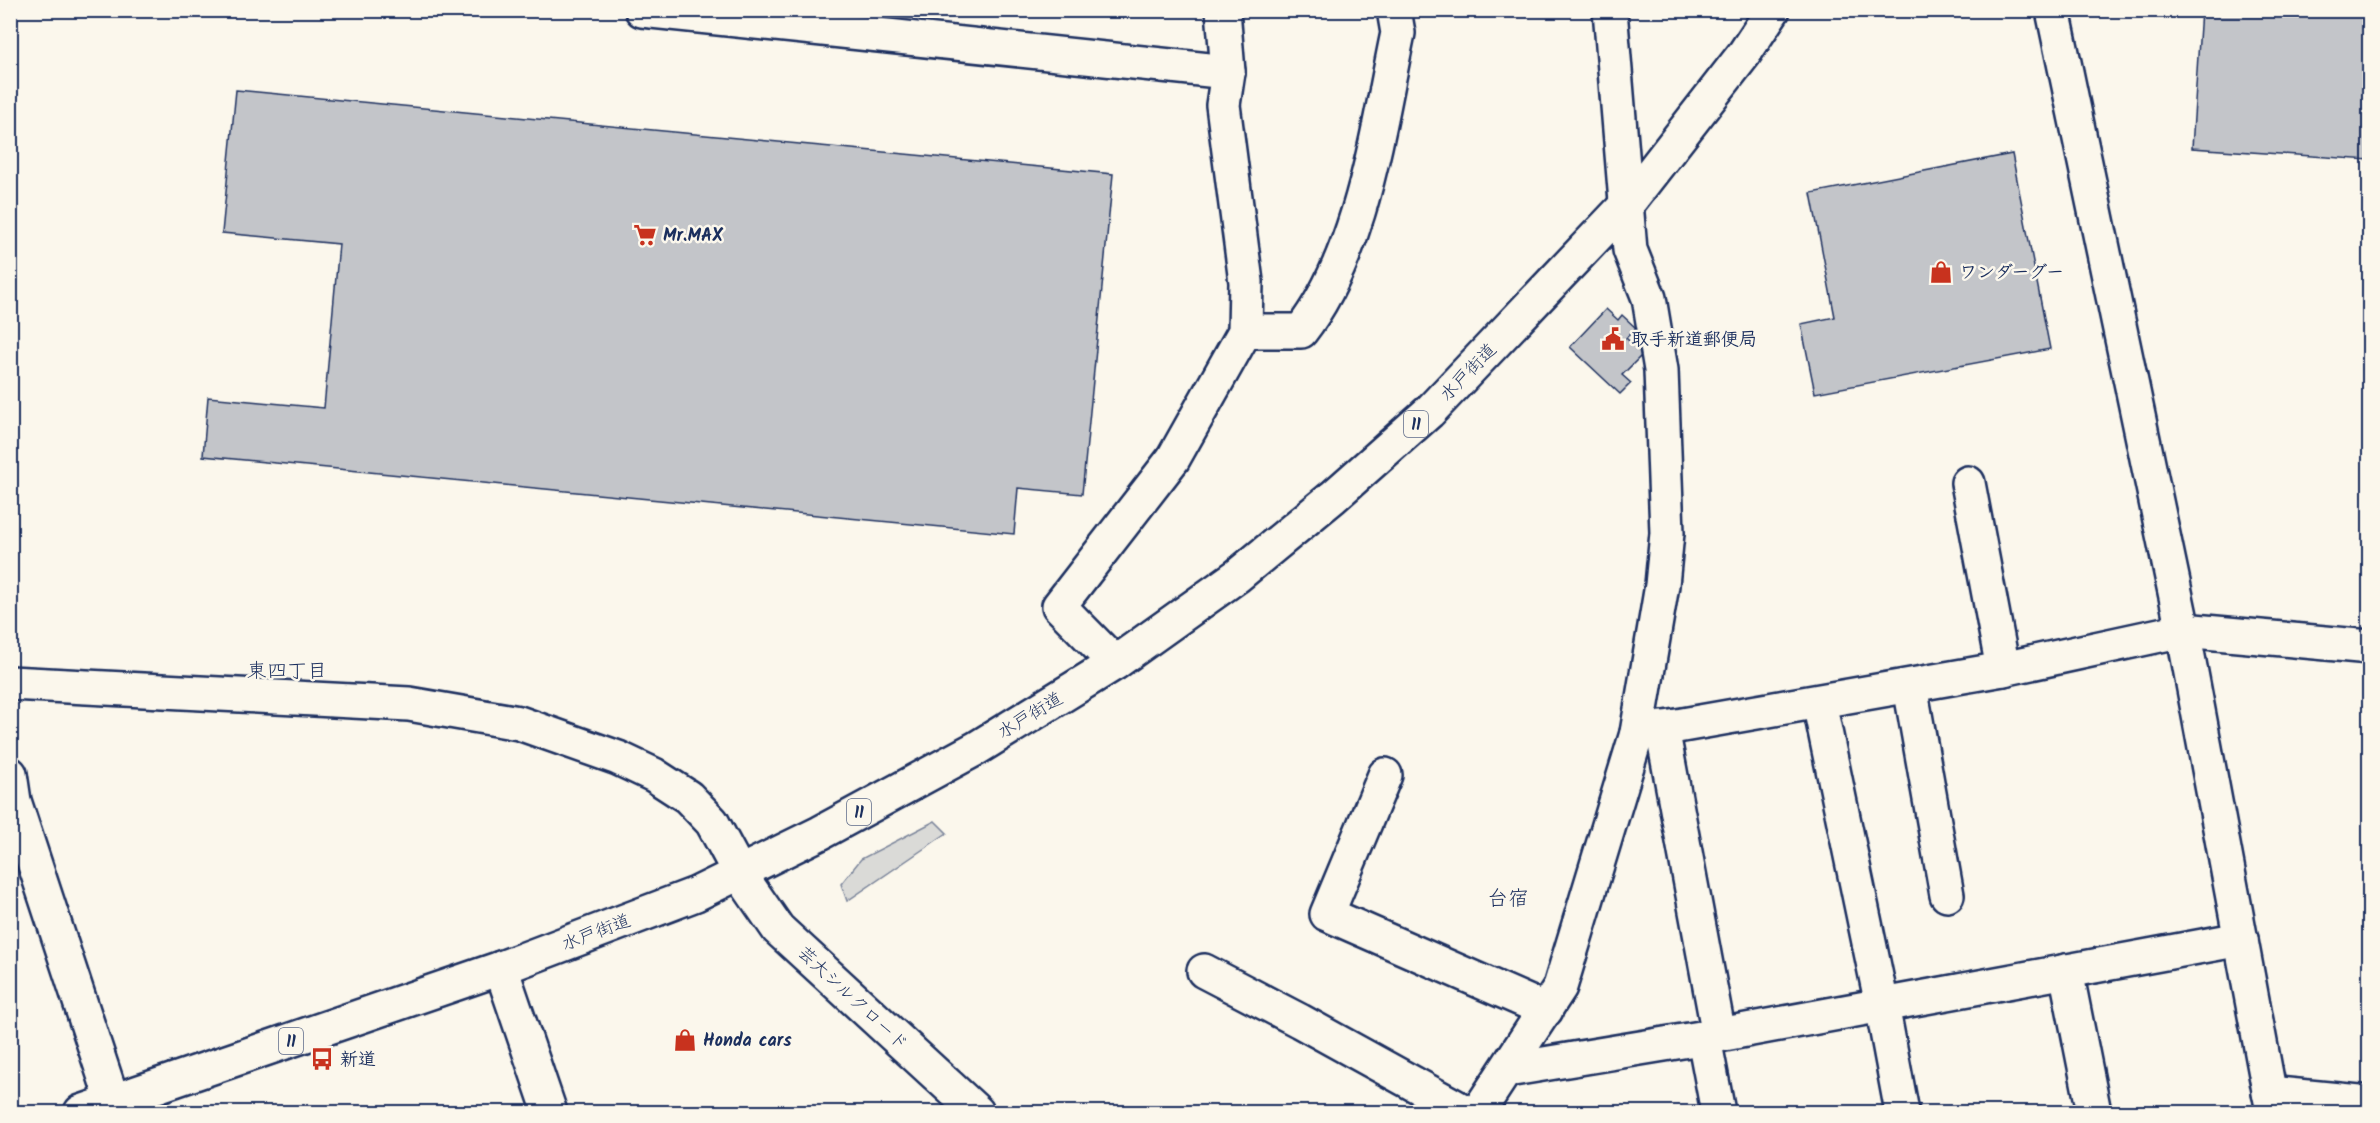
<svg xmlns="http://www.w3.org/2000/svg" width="2380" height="1123" font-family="Kalam,'Klee One',sans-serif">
  <rect width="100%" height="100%" fill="#fbf7ec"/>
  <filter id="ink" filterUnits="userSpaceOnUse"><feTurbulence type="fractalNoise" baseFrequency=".0167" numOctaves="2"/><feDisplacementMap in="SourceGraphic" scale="12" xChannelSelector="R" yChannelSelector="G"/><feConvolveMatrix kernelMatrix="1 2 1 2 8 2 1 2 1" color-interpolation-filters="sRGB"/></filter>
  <g filter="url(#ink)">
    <path fill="#dadad7" stroke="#7a849a" stroke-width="1.5" d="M935,821L947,833L847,901L841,884L861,859Z"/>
    <g fill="#c3c5c9" stroke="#1b2f5e" stroke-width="1.5">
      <path d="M2201,10H2370V160L2192,148Z"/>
      <path d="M236,90L1113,174L1082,494L1018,488L1014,534L203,456L208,397L324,408L339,244L222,233Z"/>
      <path d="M2012,154L2050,349L1815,393L1801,324L1835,317L1811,193Z"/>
      <path d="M1606,309L1618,320L1622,315L1636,328L1626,338L1643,354L1622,375L1631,383L1620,394L1570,347Z"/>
    </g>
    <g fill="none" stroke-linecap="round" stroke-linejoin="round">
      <g stroke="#1b2f5e" stroke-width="38">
        <g id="minor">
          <path d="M642,10L1228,72L1223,105L1246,282L1245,331L1173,459L1059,606L1115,663"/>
          <path d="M1223,10L1228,72"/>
          <path d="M2053,10L2183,630L2273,1112"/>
          <path d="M1245,331H1301C1362,253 1378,128 1398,33L1394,10"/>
          <path d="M1968,483L2003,669"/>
          <path d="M10,683L409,704L519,723L618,758L654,775L688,797L712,822L740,874L778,929L977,1112"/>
          <path d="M1910,686L1947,895"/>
          <path d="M1819,702L1882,1005L1902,1112"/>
          <path d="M1662,728L1719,1035"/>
          <path d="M1637,733L2003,669L2183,630L2370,647"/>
          <path d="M10,774L14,801L113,1102"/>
          <path d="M1385,775L1327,914L1546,1010"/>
          <path d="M501,968L550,1112"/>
          <path d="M1204,971L1300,1021L1465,1112"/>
          <path d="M2066,971L2094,1112"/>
          <path d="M1704,1038L1718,1112"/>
          <path d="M1507,1070L1719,1035L2241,939"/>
          <path d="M2269,1093L2370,1103"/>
          <path d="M1478,1112L1560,987L1637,733L1662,585L1667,533L1661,370L1649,298L1630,250L1610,10"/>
        </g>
      </g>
      <g stroke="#1b2f5e" stroke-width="38">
        <path id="major" d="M81,1112L501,968L696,894L820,833L977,748L1115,663L1237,576L1333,497L1429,412L1628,203L1744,54L1773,10"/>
      </g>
      <use href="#minor" stroke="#fbf7ec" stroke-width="33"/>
      <use href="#major" stroke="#fbf7ec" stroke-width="33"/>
    </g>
  </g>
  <defs>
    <g id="supermarket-bare" transform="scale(1.8)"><path d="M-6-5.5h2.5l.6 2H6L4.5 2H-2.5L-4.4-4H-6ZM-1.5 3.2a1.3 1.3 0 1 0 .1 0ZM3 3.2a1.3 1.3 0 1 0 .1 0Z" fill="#c8321e" stroke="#fbf7ec" stroke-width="2.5" paint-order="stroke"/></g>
    <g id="shop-bare" transform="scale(1.8)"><path d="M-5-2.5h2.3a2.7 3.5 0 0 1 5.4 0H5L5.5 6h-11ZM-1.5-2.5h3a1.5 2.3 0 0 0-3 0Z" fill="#c8321e" stroke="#fbf7ec" stroke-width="2.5" paint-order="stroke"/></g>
    <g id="civic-bare" transform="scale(1.8)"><path d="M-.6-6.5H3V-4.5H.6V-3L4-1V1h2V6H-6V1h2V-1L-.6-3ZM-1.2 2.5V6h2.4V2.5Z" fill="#c8321e" stroke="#fbf7ec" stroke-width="2.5" paint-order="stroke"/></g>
    <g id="bus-bare" transform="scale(1.8)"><path d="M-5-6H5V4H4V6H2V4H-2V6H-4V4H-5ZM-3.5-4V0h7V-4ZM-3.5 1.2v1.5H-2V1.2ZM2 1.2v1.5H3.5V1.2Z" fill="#c8321e" stroke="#fbf7ec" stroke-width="2.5" paint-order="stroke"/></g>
  </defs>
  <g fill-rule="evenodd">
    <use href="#supermarket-bare" x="645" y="235"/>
    <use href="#shop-bare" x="1941" y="272"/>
    <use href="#civic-bare" x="1613" y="339"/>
    <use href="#shop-bare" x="685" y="1040"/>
    <use href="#bus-bare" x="322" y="1059"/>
  </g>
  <g text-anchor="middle" stroke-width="5" stroke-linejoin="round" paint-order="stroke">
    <g fill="#fbf7ec" stroke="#5e6b89" stroke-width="1.5">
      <rect x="1404" y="411" width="24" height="26" rx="4.5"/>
      <rect x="847" y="799" width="24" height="26" rx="4.5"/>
      <rect x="279" y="1028" width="24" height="26" rx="4.5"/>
    </g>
    <g font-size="16" font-weight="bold" fill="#1b2f5e">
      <text x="1416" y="430">11</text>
      <text x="859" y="818">11</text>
      <text x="291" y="1047">11</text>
    </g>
    <g font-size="18" font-weight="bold" fill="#1b2f5e" stroke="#fbf7ec" text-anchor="start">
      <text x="663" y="241">Mr.MAX</text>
      <text x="1959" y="278">ワンダーグー</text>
      <text x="1631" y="345">取手新道郵便局</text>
      <text x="703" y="1046">Honda cars</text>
      <text x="340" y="1065">新道</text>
    </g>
    <g font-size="18" fill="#1b2f5e" stroke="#fbf7ec">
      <text transform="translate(1468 372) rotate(-46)" y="6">水戸街道</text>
      <text transform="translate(1030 715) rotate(-31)" y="6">水戸街道</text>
      <text transform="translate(596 932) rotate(-21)" y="6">水戸街道</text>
      <text transform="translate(853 998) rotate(43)" y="6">芸大シルクロード</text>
    </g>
    <g font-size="20" fill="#1b2f5e" stroke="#fbf7ec">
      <text x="287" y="677">東四丁目</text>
    </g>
    <g font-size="21" fill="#1b2f5e" stroke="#fbf7ec">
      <text x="1508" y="905">台宿</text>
    </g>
  </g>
  <rect width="2380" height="1123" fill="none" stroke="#fbf7ec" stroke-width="36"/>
  <rect x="18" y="18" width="2344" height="1087" fill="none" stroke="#1b2f5e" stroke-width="2" filter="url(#ink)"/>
</svg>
